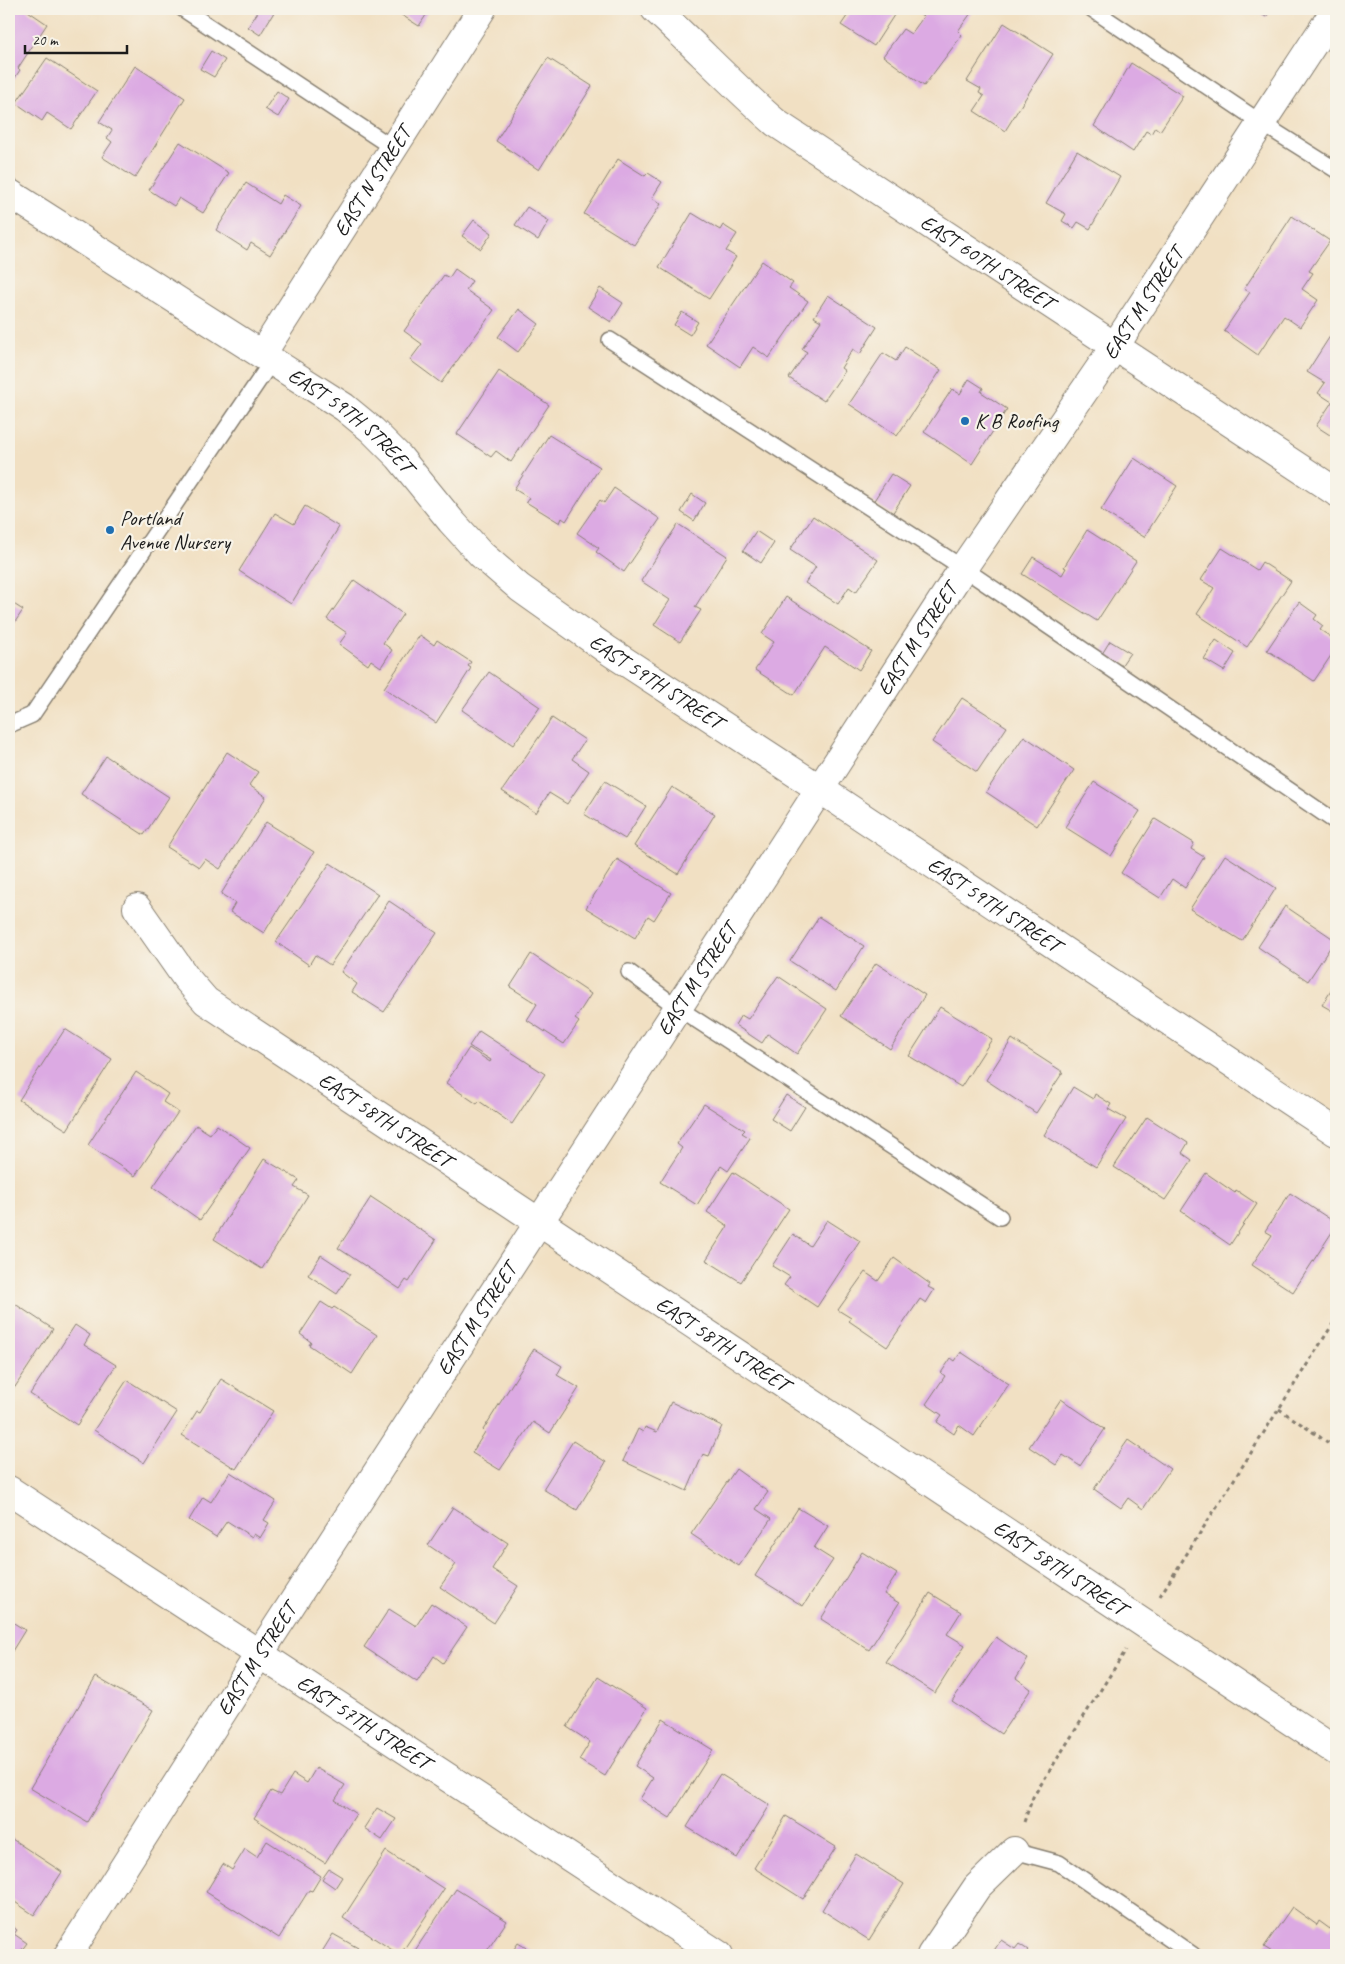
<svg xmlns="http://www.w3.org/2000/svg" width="1345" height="1964" font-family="Caveat,sans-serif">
  <rect width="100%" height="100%" fill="#f7f3e8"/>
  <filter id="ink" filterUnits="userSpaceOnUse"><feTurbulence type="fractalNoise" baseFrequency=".02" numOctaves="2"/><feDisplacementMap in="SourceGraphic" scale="10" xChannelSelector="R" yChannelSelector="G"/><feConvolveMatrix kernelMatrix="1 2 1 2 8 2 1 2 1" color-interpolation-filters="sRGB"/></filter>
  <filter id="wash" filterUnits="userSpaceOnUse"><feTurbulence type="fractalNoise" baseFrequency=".0096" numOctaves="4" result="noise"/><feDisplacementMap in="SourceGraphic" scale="20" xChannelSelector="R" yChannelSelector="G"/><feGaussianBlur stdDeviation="1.12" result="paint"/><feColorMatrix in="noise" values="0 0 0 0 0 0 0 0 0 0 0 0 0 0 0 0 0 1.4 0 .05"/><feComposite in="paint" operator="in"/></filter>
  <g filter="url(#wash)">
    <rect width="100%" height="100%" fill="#f1e0c3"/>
    <g id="blocks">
      <g fill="#dcaae3">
        <path d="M9,9H25L47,24L18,68L20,70L9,87Z"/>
        <path d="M260,9H276L260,35L248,27Z"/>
        <path d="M392,9H430L419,26Z"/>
        <path d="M852,9H898L874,46L841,25Z"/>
        <path d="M923,9H974L958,31L962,35L924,86L883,56L903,29L911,34L924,16L919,14Z"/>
        <path d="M1253,9H1272L1266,17Z"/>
        <path d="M1004,23L1053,54L1005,131L974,111L984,96L979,93L981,89L967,81Z"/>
        <path d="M211,51L225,60L214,77L200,69Z"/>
        <path d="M47,58L97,91L71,129L47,113L42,121L16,103Z"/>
        <path d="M548,58L592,86L539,170L496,141Z"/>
        <path d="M1131,63L1183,96L1160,131L1155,127L1151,134L1146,131L1133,152L1094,126Z"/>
        <path d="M135,66L185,98L135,178L102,157L112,142L107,138L112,130L99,122Z"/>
        <path d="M277,91L289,99L278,117L265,109Z"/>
        <path d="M180,142L229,173L203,213L179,198L174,206L149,190Z"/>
        <path d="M1077,151L1120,177L1090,229L1078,222L1074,228L1062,221L1066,214L1046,203Z"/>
        <path d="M618,159L645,176L648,173L662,182L652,198L661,204L634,245L584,214Z"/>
        <path d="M246,183L278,204L283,195L301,206L270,255L251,243L247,250L216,230Z"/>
        <path d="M527,207L549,221L538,240L515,225Z"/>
        <path d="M692,213L720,230L723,225L737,234L726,251L736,257L709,299L659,267Z"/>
        <path d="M1292,216L1330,241L1309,271L1313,273L1302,289L1318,300L1300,327L1284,316L1258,355L1224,331L1250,292L1244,289Z"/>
        <path d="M474,220L492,233L481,249L462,236Z"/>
        <path d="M762,261L793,283L789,288L808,301L769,358L753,347L740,367L706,344Z"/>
        <path d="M455,269L472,281L466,290L494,310L441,383L410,360L422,344L404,331L444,275L449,278Z"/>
        <path d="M600,288L623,303L611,322L588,307Z"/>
        <path d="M828,295L877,327L860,354L853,349L841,368L845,371L824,401L789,378L807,352L802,349L821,321L814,317Z"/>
        <path d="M519,309L539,324L518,352L498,337Z"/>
        <path d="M682,312L698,322L690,335L674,325Z"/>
        <path d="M1336,327V432L1333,437L1316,426L1332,402L1318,393L1325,383L1307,372Z"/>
        <path d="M905,347L941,370L897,436L849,404L883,353L896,361Z"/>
        <path d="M499,371L549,405L511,462L496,451L491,457L457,434Z"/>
        <path d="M969,379L983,388L981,392L1007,409L972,464L924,432L952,389L960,394Z"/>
        <path d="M549,435L600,467L566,521L562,518L560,523L526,502L529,498L514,489Z"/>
        <path d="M1134,458L1177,486L1144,537L1101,510Z"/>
        <path d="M891,474L910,486L892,514L873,502Z"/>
        <path d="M614,488L660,519L624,572L596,552L599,548L577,533L600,500L604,503Z"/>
        <path d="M692,494L705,503L694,521L681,512Z"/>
        <path d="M305,506L339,527L291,604L239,571L275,513L294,524Z"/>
        <path d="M813,516L878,560L856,592L849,587L838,604L805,583L816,567L790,550Z"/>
        <path d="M678,524L727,556L695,607L701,610L680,642L654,625L670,600L641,581Z"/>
        <path d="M1087,530L1136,561L1097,621L1022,574L1033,557L1062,575L1066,568L1064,567Z"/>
        <path d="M756,531L774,543L761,563L743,551Z"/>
        <path d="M1222,548L1257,570L1262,562L1291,581L1247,647L1197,614L1214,588L1201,580Z"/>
        <path d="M354,580L403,614L383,643L392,650L381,667L371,660L368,665L339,644L347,633L327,619Z"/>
        <path d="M786,597L871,651L859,670L825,647L794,695L755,670L774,642L762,634Z"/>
        <path d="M9,601L23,610L9,631Z"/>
        <path d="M1299,602L1317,615L1314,619L1323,626L1320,630L1336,640V648L1314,681L1267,650Z"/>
        <path d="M420,635L434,645L437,640L471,662L468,666L471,668L436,723L384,688Z"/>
        <path d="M1216,640L1235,653L1224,671L1204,659Z"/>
        <path d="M1110,641L1130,653L1121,666L1102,654Z"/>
        <path d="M489,672L540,707L513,745L462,710Z"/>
        <path d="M962,698L1007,727L977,772L932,742Z"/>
        <path d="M552,718L585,740L572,759L589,771L567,804L549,793L536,813L502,791Z"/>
        <path d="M1024,736L1074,770L1037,826L986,792Z"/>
        <path d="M227,752L258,772L249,785L266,797L220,869L205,859L199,867L167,847Z"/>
        <path d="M106,756L169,797L144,835L81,794Z"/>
        <path d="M605,781L646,806L625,839L584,814Z"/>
        <path d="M1094,782L1140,811L1111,856L1065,827Z"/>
        <path d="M672,787L715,814L678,874L634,846Z"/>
        <path d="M1155,819L1194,843L1191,849L1204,857L1185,888L1172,879L1160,898L1121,873Z"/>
        <path d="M266,822L314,852L264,933L230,912L235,903L221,894Z"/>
        <path d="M1225,855L1276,888L1242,941L1190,909Z"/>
        <path d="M617,859L671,893L654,920L648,916L635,938L586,908Z"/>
        <path d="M330,863L378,894L330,965L315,955L309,965L276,942Z"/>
        <path d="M389,901L437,933L384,1012L352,992L357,984L341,972Z"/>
        <path d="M1285,906L1335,940L1308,981L1258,947Z"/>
        <path d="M819,917L864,946L836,991L790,961Z"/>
        <path d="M531,954L591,994L575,1019L579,1022L564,1044L527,1020L537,1004L510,987Z"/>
        <path d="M876,963L925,995L890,1049L841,1016Z"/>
        <path d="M778,976L827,1009L797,1054L768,1034L762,1043L735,1025L741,1015L748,1019Z"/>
        <path d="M1336,983V1013L1322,1005Z"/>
        <path d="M940,1007L992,1039L961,1087L909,1056Z"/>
        <path d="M65,1029L112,1059L67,1130L19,1100Z"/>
        <path d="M479,1031L545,1074L512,1124L479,1101L477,1104L446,1083L469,1048L490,1062L491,1060L469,1046Z"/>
        <path d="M1012,1039L1063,1072L1036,1113L986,1080Z"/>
        <path d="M136,1072L168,1094L163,1102L178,1112L135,1176L88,1145Z"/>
        <path d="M1073,1087L1093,1099L1095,1094L1111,1104L1108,1109L1126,1119L1096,1167L1044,1135Z"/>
        <path d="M786,1095L805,1107L790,1131L771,1119Z"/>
        <path d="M704,1104L745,1130L742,1133L750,1138L728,1171L721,1166L697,1205L660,1182L682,1148L677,1144Z"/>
        <path d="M1147,1117L1188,1143L1182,1153L1192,1160L1165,1200L1114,1167Z"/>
        <path d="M196,1125L210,1134L217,1125L250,1148L200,1220L153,1187Z"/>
        <path d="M264,1159L299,1180L294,1187L308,1195L262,1269L214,1239Z"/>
        <path d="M733,1172L789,1209L741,1282L706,1260L728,1226L707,1212Z"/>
        <path d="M1206,1173L1235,1193L1236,1190L1257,1204L1230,1245L1181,1211Z"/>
        <path d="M1290,1193L1336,1223V1226L1293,1292L1252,1265L1272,1235L1265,1231Z"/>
        <path d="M371,1197L436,1240L409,1282L406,1280L400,1289L338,1248Z"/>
        <path d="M827,1220L860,1241L817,1307L784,1285L790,1277L772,1266L793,1234L810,1246Z"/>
        <path d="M321,1255L350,1274L337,1294L308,1275Z"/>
        <path d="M894,1258L930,1284L928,1287L934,1290L926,1303L920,1299L887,1347L849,1321L851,1318L838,1310L865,1272L878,1281Z"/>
        <path d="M9,1300L53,1329L15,1387L9,1383Z"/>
        <path d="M321,1302L332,1309L334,1307L377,1335L352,1374L309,1345L311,1342L300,1334Z"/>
        <path d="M75,1325L90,1335L84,1345L116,1365L77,1425L30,1394Z"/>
        <path d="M534,1349L562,1366L557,1375L579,1388L550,1433L533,1422L500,1470L472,1453L485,1432L483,1430Z"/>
        <path d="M961,1352L1009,1384L974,1436L959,1425L954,1434L937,1422L942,1415L926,1404L945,1376L941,1373L951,1358L955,1361Z"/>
        <path d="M221,1379L273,1411L236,1469L182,1435L197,1411L200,1412Z"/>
        <path d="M127,1380L177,1412L144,1463L94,1430Z"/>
        <path d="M1061,1399L1105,1429L1080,1466L1063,1455L1056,1465L1029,1447Z"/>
        <path d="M671,1402L722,1426L709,1456L703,1454L687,1491L623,1461L638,1429L643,1432L645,1427L657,1432Z"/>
        <path d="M1128,1440L1170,1469L1143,1509L1128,1498L1121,1508L1094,1489Z"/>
        <path d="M573,1441L606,1462L577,1510L543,1489Z"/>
        <path d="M736,1469L768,1492L756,1509L771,1519L739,1566L691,1534Z"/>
        <path d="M230,1472L276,1501L264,1520L269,1523L260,1538L254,1534L252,1537L227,1521L216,1537L189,1520L203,1497L211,1502Z"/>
        <path d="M453,1507L508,1543L492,1569L518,1586L494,1623L440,1587L456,1564L428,1545Z"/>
        <path d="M798,1508L828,1526L814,1548L833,1560L803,1606L755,1576Z"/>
        <path d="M862,1552L897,1574L884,1594L899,1603L869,1650L821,1619Z"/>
        <path d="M930,1593L961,1612L947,1634L965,1645L935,1693L886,1662Z"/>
        <path d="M431,1603L467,1627L443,1663L434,1656L417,1682L364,1647L389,1609L416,1626Z"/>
        <path d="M9,1620L25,1630L9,1656Z"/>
        <path d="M996,1637L1028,1659L1016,1678L1031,1689L1001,1734L952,1701Z"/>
        <path d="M96,1677L153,1710L87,1822L30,1788Z"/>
        <path d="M598,1677L647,1708L605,1776L579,1760L590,1742L567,1727Z"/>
        <path d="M663,1719L713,1750L670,1818L640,1799L653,1778L635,1766Z"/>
        <path d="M316,1768L345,1785L335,1800L356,1814L325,1863L254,1818L271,1791L280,1795L293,1774L307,1783Z"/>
        <path d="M720,1774L770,1805L737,1858L687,1827Z"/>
        <path d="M377,1808L396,1819L382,1840L364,1828Z"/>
        <path d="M786,1816L836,1847L803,1899L754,1868Z"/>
        <path d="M12,1839L62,1872L34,1915L9,1898V1843Z"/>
        <path d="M267,1841L321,1876L312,1891L309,1890L279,1938L206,1892L223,1864L232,1870L245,1849L257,1857Z"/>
        <path d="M386,1851L444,1889L400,1955L343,1918Z"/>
        <path d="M856,1854L904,1884L869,1940L822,1910Z"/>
        <path d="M329,1869L342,1877L335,1888L322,1879Z"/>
        <path d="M456,1889L507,1921L484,1955H412Z"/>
        <path d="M1292,1907L1317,1925L1319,1921L1330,1929L1335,1922L1336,1923V1955H1277L1264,1947Z"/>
        <path d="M9,1924L17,1930L14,1934L27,1943L18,1955H9Z"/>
        <path d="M333,1934L358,1948L354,1955H320Z"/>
        <path d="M1001,1940L1015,1949L1019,1944L1028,1950L1024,1955H991Z"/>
        <path d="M518,1943L538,1955H510Z"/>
      </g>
    </g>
  </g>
  <g filter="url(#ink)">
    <use href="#blocks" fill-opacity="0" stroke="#867e70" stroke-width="1"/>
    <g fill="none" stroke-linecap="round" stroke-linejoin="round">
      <g stroke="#867e70" stroke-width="18">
        <g id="service">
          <path d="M183,9L393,148"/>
          <path d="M1092,9L1260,122L1336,170"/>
          <path d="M610,340L963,568L1336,822"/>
          <path d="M9,725L32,715L272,361"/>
          <path d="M629,972L678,1008L1000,1217"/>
          <path d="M1014,1851L1059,1863L1193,1955"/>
        </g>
      </g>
      <g stroke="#867e70" stroke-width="30">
        <g id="minor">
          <path id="s1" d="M655,9C696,46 734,87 776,123L1336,492"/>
          <path id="s2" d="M9,193L344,407L372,430L399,457L451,521L482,555L520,588L606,649L820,789L1336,1132"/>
          <path id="s3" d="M262,354L482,9"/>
          <path id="s4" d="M137,908L186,978L206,1001L1336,1751"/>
          <path id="s5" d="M9,1490L719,1955"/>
          <path id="s6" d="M68,1955L260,1653L963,568L1115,346L1336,9"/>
          <path d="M931,1955L977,1887L1014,1851"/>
        </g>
      </g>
      <g stroke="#867e70" stroke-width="3" stroke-dasharray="4 4" stroke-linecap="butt">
        <path d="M1279,1409L1336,1448"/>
        <path d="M1160,1596L1336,1319"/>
        <path d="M1024,1822L1033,1797L1126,1650"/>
      </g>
      <use href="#service" stroke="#fff" stroke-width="15"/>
      <use href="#minor" stroke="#fff" stroke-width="28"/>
    </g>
  </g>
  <g fill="#1f6fb2" stroke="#f7f3e8" stroke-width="2">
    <circle cx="965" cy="421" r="5"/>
    <circle cx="110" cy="530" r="5"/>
  </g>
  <g text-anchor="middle" stroke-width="4.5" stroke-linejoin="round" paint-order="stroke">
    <g font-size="21" fill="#1c1c1c" stroke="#f7f3e8">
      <text dy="7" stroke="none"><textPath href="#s3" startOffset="205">EAST N STREET</textPath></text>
      <text dy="7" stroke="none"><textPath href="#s1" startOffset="419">EAST 60TH STREET</textPath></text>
      <text dy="7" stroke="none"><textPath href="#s6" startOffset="1971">EAST M STREET</textPath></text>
      <text dy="7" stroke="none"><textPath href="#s2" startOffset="411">EAST 59TH STREET</textPath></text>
      <text dy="7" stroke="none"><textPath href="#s6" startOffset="1566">EAST M STREET</textPath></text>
      <text dy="7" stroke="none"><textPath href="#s2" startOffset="816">EAST 59TH STREET</textPath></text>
      <text dy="7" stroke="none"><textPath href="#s2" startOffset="1221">EAST 59TH STREET</textPath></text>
      <text dy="7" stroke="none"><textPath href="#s6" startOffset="1161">EAST M STREET</textPath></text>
      <text dy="7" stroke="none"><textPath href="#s4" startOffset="331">EAST 58TH STREET</textPath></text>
      <text dy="7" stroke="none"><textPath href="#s6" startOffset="756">EAST M STREET</textPath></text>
      <text dy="7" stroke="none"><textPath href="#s4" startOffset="736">EAST 58TH STREET</textPath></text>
      <text dy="7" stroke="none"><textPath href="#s4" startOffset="1141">EAST 58TH STREET</textPath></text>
      <text dy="7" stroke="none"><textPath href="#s6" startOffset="351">EAST M STREET</textPath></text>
      <text dy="7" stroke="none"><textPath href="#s5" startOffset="424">EAST 57TH STREET</textPath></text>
    </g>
    <g font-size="21" fill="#1c1c1c" stroke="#f7f3e8" text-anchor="start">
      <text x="975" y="428">K B Roofing</text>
      <text x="120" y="525">Portland<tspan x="120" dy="24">Avenue Nursery</tspan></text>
    </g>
  </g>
  <rect width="1345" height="1964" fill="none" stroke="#f7f3e8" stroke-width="30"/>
  <path d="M25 45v8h102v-8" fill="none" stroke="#1c1c1c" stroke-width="2.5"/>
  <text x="32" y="45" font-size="15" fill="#1c1c1c" stroke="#f7f3e8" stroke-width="4" paint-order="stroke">20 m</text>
</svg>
